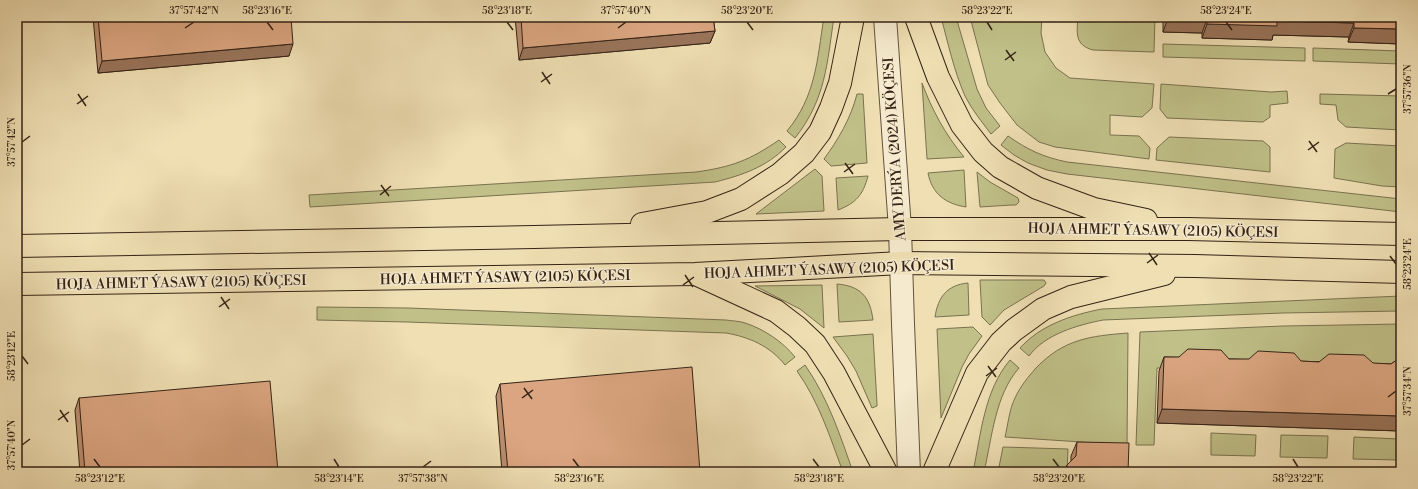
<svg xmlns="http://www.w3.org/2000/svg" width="1418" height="489" font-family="'Libre Bodoni',serif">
  <rect width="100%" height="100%" fill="#efdfb3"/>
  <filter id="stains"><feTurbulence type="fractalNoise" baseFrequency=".005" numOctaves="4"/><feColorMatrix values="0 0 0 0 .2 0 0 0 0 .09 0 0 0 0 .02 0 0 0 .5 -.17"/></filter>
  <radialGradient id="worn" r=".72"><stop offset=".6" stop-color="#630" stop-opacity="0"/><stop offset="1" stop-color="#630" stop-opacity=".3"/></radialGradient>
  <g fill="#c0c088" stroke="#7a724f">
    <path d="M824,17H834C827,63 826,99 795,138L787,131C816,96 817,60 824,17Z"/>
    <path d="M941,17H956L977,89L986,108L1000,126L991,134C982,122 972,110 965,96C954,71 948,43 941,17Z"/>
    <path d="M970,17H1042L1041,33L1045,52L1056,68L1070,78L1154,84L1152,108L1142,117L1110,115V135L1139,136L1150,148L1149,159L1055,147L1039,142L1017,125L1000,103L988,85Z"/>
    <path d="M1078,17H1155L1154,52L1093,50C1074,45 1077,32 1078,17Z"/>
    <path d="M1163,44L1305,48V61L1163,57Z"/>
    <path d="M1313,48L1401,51V64L1313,61Z"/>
    <path d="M922,83C932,110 945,134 964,157L927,159Z"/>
    <path d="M1161,84L1271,92L1287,91L1288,103L1270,105V117L1263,122L1167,118L1160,109Z"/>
    <path d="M857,94H863L867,163L831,166L824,159C838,140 851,118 857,94Z"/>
    <path d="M1320,94L1401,96V130L1346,127L1338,120L1336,105L1320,104Z"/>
    <path d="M1008,136C1028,150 1043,157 1067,162L1401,199V212L1067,174L1047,170L1028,163L1014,155L1001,145Z"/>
    <path d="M1169,137L1263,141L1270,147V172L1156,160L1157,148Z"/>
    <path d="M779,140L786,147C766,167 743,175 715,182L310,207L309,195L696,172C732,167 750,160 779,140Z"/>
    <path d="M1346,143L1401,146V187L1382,186L1334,178L1335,149Z"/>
    <path d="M815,169L822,176L824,211L756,214Z"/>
    <path d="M964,170L966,207C946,204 932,194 928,173Z"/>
    <path d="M977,172L990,182L1018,198L1019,202L1016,205H1012L980,207Z"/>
    <path d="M868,176C863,195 856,203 838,210L836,178Z"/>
    <path d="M980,280H1044L1046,283L1044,286L1004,310L990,325L982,317Z"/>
    <path d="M968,283L969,315L935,317C938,297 947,285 968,283Z"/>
    <path d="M837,284C861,286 870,297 873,320L839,322Z"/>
    <path d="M822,285L824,328L800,309L755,286Z"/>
    <path d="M1401,296V311L1283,313L1103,320C1078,325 1045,334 1029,356L1020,348C1041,325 1071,315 1102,309Z"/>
    <path d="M317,307L408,308L726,320C732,321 739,321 745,323C764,329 783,342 795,357L785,365C770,346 749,337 726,333L407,322L317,320Z"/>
    <path d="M1401,324V368H1157L1154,445H1136L1140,332L1283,326Z"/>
    <path d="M973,327L982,336L969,354L962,367L941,418L937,329Z"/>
    <path d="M1128,333L1127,445L1005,437C1008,425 1009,410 1015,398C1020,387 1028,377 1036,368C1064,339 1090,336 1128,333Z"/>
    <path d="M873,334L877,404V406L872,408L856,371L847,356L833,337Z"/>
    <path d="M1010,360L1019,368C995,395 992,438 984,472H973C981,434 984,391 1010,360Z"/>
    <path d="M805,365C828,398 840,435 853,472H843C830,437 819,402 797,371Z"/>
    <path d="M1211,433L1256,435L1255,456L1211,455Z"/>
    <path d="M1281,435L1328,436L1327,458L1280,457Z"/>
    <path d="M1354,437L1400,439L1399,460L1353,459Z"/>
    <path d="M1003,447L1068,449L1067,472H998Z"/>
  </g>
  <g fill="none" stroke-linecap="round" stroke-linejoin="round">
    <g stroke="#64523d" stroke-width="24">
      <path id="minor" d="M885,17L900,229L903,324L909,472"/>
    </g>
    <g stroke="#352316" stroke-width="24">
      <g id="major">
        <path d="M916,17L938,77L962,125L983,152L1000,167L1037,188L1094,209L1146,220"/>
        <path d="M642,224L707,212L741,199L780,174L804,153L820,132L831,108L840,83L853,17"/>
        <path d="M17,246L534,237L900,229H1188L1401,234"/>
        <path d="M698,275L776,311L797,327L815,344L834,373L886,472"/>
        <path d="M17,284L695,274L901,263L1195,266L1401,272"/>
        <path d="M934,472L977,373L1001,342L1014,330L1043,309L1071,297L1164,274"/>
      </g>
    </g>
    <use href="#minor" stroke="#f5eace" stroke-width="22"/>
    <use href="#major" stroke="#efdfb3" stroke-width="22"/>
  </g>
  <g fill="#bb8e6e" stroke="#352316">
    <path d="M93,17H291L289,56L98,73Z"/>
    <path d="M515,17H713L715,31L710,43L519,60Z"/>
    <path d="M1163,17H1401V44L1348,42L1349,37L1273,35L1272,40L1202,38V33L1163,32Z"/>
    <path d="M1164,357L1391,364L1401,357V431L1157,423L1159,371Z"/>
    <path d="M500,384L700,472H502L496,396Z"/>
    <path d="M79,398L278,472H80L75,410Z"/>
    <path d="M1077,442L1128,472H1065L1067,465L1071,461V456Z"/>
  </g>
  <g fill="#99745a" stroke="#352316">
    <path d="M1168,18L1207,19L1202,33L1163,32Z"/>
    <path d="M1277,21L1354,23L1349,37L1273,35L1272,40L1202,38L1207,24Z"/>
    <path d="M1354,28L1401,29V44L1348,42Z"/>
    <path d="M715,31L710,43L519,60L523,48Z"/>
    <path d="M293,44L289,56L98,73L102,61Z"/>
    <path d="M1162,409L1401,416V431L1157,423Z"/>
  </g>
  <g fill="#daa580" stroke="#352316">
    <path d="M98,17H291L293,44L102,61Z"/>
    <path d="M521,17H713L715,31L523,48Z"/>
    <path d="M1168,17H1401V29L1354,28V23L1277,21V26L1207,24V19L1168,18Z"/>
    <path d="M1188,349L1221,350L1229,359H1249L1258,351L1294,353L1301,361L1319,362L1329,354L1364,355L1373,363L1391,364L1401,357V416L1162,409L1164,357H1179Z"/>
    <path d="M692,367L700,472H508L500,384Z"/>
    <path d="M270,381L278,472H85L79,398Z"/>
    <path d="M1077,442L1129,443L1128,472H1067V465L1076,456Z"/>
  </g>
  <path fill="none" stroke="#352316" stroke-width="1.5" d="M267,22L273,30M507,22L513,30M747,22L753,30M987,22L992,30M1226,22L1232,30M185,28L194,22M618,28L626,22M1006,50L1014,61M1005,60L1016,52M542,72L550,84M541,82L552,74M78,94L86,106M1388,94L1396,89M77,104L88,96M1309,141L1317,152M22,142L30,136M1308,150L1319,142M845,163L853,174M844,172L855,164M381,185L389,196M380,195L391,186M1149,253L1157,265M1390,256L1396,264M1147,263L1158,255M685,275L693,287M683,285L694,277M221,297L229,309M219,307L230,299M22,356L28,364M988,366L996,377M986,376L997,368M524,388L532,399M1388,397L1396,391M522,398L533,390M60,410L68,422M58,420L69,412M22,445L30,439M94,459L100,467M334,459L339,467M573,459L579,467M813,459L819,467M1053,459L1059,467M1293,459L1298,467M423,467L431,461"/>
  <g text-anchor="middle" stroke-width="3" stroke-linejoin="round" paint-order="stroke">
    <g font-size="14" fill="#352316" stroke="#f5eace">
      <text transform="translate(894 149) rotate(-94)" y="5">AMY DERÝA (2024) KÖÇESI</text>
      <text transform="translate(1153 230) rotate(1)" y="5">HOJA AHMET ÝASAWY (2105) KÖÇESI</text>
      <text transform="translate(829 269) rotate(-2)" y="5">HOJA AHMET ÝASAWY (2105) KÖÇESI</text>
      <text transform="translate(505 277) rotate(-1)" y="5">HOJA AHMET ÝASAWY (2105) KÖÇESI</text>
      <text transform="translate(181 282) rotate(-1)" y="5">HOJA AHMET ÝASAWY (2105) KÖÇESI</text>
    </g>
  </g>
  <rect width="1418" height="489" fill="none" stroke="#efdfb3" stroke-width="44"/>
  <rect x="22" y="22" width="1374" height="445" fill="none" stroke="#352316" stroke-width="1.5"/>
  <g font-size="10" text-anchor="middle" fill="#352316">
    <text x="194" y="14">37°57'42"N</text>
    <text x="267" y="14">58°23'16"E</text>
    <text x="507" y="14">58°23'18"E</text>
    <text x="626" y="14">37°57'40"N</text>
    <text x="747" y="14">58°23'20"E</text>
    <text x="987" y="14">58°23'22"E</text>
    <text x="1226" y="14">58°23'24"E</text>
    <text transform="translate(1407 89) rotate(-90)" y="4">37°57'36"N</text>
    <text transform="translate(11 142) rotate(-90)" y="4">37°57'42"N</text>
    <text transform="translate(1407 264) rotate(-90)" y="4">58°23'24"E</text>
    <text transform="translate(11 356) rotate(-90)" y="4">58°23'12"E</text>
    <text transform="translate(1407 391) rotate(-90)" y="4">37°57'34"N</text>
    <text transform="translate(11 445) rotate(-90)" y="4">37°57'40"N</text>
    <text x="100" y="482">58°23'12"E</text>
    <text x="339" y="482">58°23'14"E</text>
    <text x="423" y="482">37°57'38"N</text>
    <text x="579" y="482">58°23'16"E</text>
    <text x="819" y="482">58°23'18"E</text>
    <text x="1059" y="482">58°23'20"E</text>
    <text x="1298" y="482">58°23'22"E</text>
  </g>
  <rect width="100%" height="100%" filter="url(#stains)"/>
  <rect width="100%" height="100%" fill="url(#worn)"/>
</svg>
